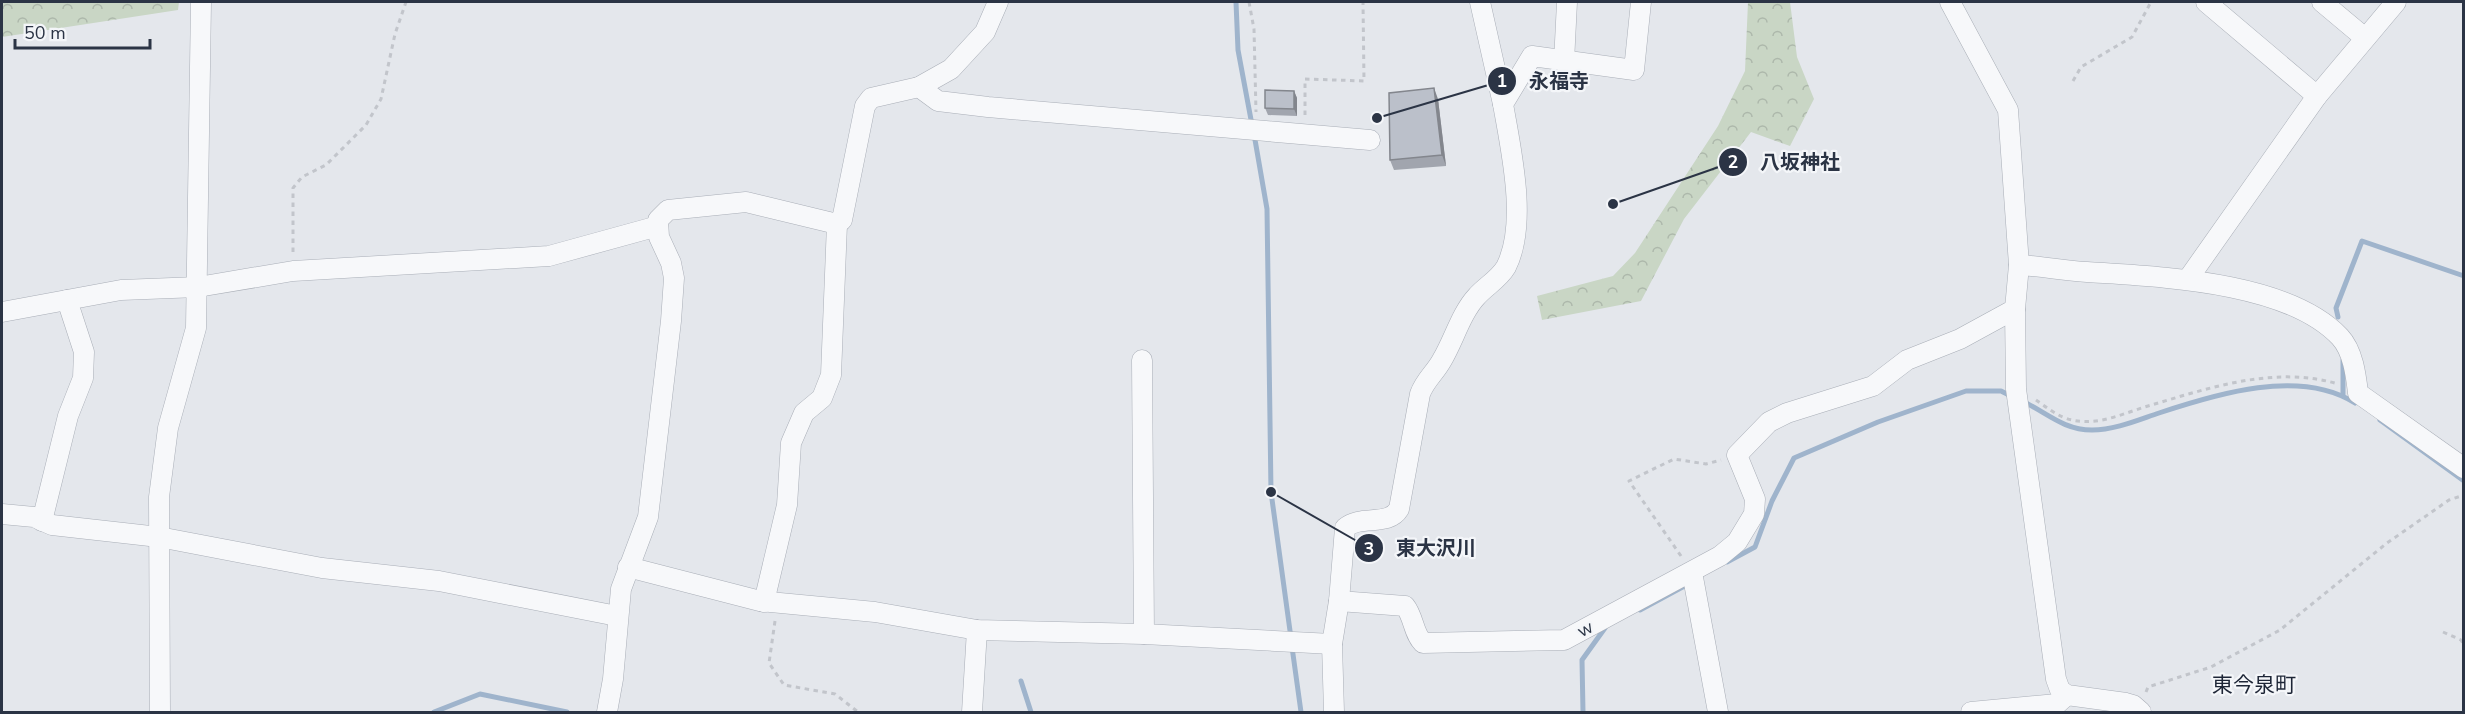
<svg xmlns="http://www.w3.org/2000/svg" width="2465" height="714" font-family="'Nunito Sans','Noto Sans JP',sans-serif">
  <defs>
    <pattern id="forest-crowns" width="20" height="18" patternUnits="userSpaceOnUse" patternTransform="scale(1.5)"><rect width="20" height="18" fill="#c9d6c5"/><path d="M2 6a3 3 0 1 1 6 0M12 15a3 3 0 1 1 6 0" fill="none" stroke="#adb8ab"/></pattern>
  </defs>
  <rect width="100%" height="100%" fill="#e4e7ec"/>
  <g fill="url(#forest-crowns)">
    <path d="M2,2H179L178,10L2,37Z"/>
    <path d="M1748,2H1790L1797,57L1814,99L1790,146L1751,132L1684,219L1641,301L1542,320L1537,296L1613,276L1635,253L1718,126L1745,71Z"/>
  </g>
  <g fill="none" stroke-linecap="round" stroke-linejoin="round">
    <g stroke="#9fb4cc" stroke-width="5">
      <path d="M1236,2L1238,50L1252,125"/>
      <path d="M1254,134L1267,209L1271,492L1291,638"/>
      <path d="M2338,317L2336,308L2362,241L2464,276"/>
      <path d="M2343,395V360"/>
      <path d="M2022,401C2046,412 2063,430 2092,430C2115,430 2138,420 2159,413C2216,394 2300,368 2355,403"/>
      <path d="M2380,420L2464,481"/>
      <path d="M1727,562L1755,547L1772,501L1794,458L1878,422L1966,391H2001L2013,397"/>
      <path d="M1640,610L1690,583"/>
      <path d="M1292,647L1301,712"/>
      <path d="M1021,681L1031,712"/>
      <path d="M434,712L480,694L567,712"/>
      <path d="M1583,712L1582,660L1605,628"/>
    </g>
    <g stroke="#a9aeb7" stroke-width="21">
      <g id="minor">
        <path d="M1480,2L1503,104"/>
        <path d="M1950,2L2008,110L2019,265L2015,309L2016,389L2056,679L2060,690L2067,695L2126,703L2133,705L2141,712"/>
        <path d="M2206,2L2317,96"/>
        <path d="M2322,2L2365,38"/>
        <path d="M1564,62L1567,2"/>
        <path d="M919,87L938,101L988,107L1370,140"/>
        <path d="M2019,265C2042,266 2065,271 2087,272C2160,277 2287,281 2340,337C2353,351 2356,375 2358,393L2464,468"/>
        <path d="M2188,279L2317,96L2396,2"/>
        <path d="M2,312L121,290L198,287L293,271L549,256L658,226"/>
        <path d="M1142,360L1144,634"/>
        <path d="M2,514L34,517L52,525L159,537L322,568L439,581L617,616"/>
        <path d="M42,521L68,416L83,378L84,352L67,300"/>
        <path d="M628,567L760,601L875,612L977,630L1144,634L1332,644"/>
        <path d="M1692,572L1718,712"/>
        <path d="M1339,601L1405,606C1414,617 1413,633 1423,643L1564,640L1720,556L1737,542L1754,514L1755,499L1737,455L1769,422L1787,413L1873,386L1907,360L1960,339L2015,309"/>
        <path d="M764,602L787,505L791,443L804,413L822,398L831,375L837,224"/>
        <path d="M160,712L159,497L168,428L196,328L201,2"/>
        <path d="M607,712L613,679L621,589L648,517L671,321L674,278L671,263L659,237L658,220L668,210L746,202L837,224L842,220L865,106L871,98L919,87L951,69L985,32L998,2"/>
        <path d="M972,712L977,630"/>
        <path d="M1334,712L1332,644L1339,601L1345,528C1361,514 1388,527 1399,509L1420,394C1425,380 1435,373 1442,360C1454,340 1461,313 1477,296C1486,286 1499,279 1506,267C1528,224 1511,150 1503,104L1532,56L1634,70L1641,2"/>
        <path d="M1971,712L2057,704L2067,695"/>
      </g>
    </g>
    <g stroke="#c2c5cb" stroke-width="3" stroke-dasharray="4.5 4.5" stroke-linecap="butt">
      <path d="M1249,2L1254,29L1256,112"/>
      <path d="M2073,81L2081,67L2132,37L2151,2"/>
      <path d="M1305,115V79L1364,81L1363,2"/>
      <path d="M293,252V188L302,177L326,165L366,125L381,99L395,34L406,2"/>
      <path d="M2036,400C2046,407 2060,418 2072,420C2099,426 2124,413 2148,406C2209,388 2275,365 2338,384"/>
      <path d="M1681,556L1629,481L1674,459L1706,464L1721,460"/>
      <path d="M775,621L769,663L784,685L835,694L858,712"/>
      <path d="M2443,632L2461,640L2464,645"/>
      <path d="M2146,692L2148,687L2211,667L2280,630L2387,543L2449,500L2464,495"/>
    </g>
    <use href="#minor" stroke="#f7f8fa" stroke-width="20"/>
  </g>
  <g fill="#a1a5ae">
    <path d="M1294,91L1297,98V116L1268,115L1265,108Z"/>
    <path d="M1438,99L1446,166L1394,170L1390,160Z"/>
  </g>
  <g fill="#83868d">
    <path d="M1434,88L1438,99L1446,166L1442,155Z"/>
    <path d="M1294,91L1297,98V116L1294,109Z"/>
  </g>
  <g fill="#bbc0ca" stroke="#83868d" stroke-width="1.5">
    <path d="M1434,88L1442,155L1390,160L1389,93Z"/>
    <path d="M1265,90L1294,91V109L1265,108Z"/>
  </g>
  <g text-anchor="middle" stroke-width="4.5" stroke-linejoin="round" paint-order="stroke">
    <g font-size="18" fill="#2b3445" stroke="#f4f6f9">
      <text transform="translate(1585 629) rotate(-28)" y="6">w</text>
    </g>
    <g font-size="21" fill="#1d2536" stroke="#f4f6f9">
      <text x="2254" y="692">東今泉町</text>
    </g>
  </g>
  <path fill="none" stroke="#2b3445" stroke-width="2" d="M1377 118L1502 81M1613 204L1733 162M1271 492L1369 548"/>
  <g fill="#2b3445" stroke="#f4f6f9" stroke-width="2">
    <circle cx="1377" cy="118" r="6"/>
    <circle cx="1613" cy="204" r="6"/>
    <circle cx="1271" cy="492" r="6"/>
    <circle cx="1502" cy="81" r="15"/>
    <circle cx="1733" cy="162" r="15"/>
    <circle cx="1369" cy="548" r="15"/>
  </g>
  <g font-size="18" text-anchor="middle" font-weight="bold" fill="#fff">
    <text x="1502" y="87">1</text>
    <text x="1733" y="168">2</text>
    <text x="1369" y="555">3</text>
  </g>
  <g font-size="20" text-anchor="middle" font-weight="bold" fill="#2b3445" stroke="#f4f6f9" stroke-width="4.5" stroke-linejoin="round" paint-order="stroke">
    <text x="1559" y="88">永福寺</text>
    <text x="1800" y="169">八坂神社</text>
    <text x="1436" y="555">東大沢川</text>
  </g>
  <rect width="2465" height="714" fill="none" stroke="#2b3445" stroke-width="6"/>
  <path d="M15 39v9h135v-9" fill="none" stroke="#2b3445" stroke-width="3"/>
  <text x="24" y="39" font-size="18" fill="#2b3445" stroke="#f4f6f9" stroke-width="4.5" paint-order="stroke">50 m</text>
</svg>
